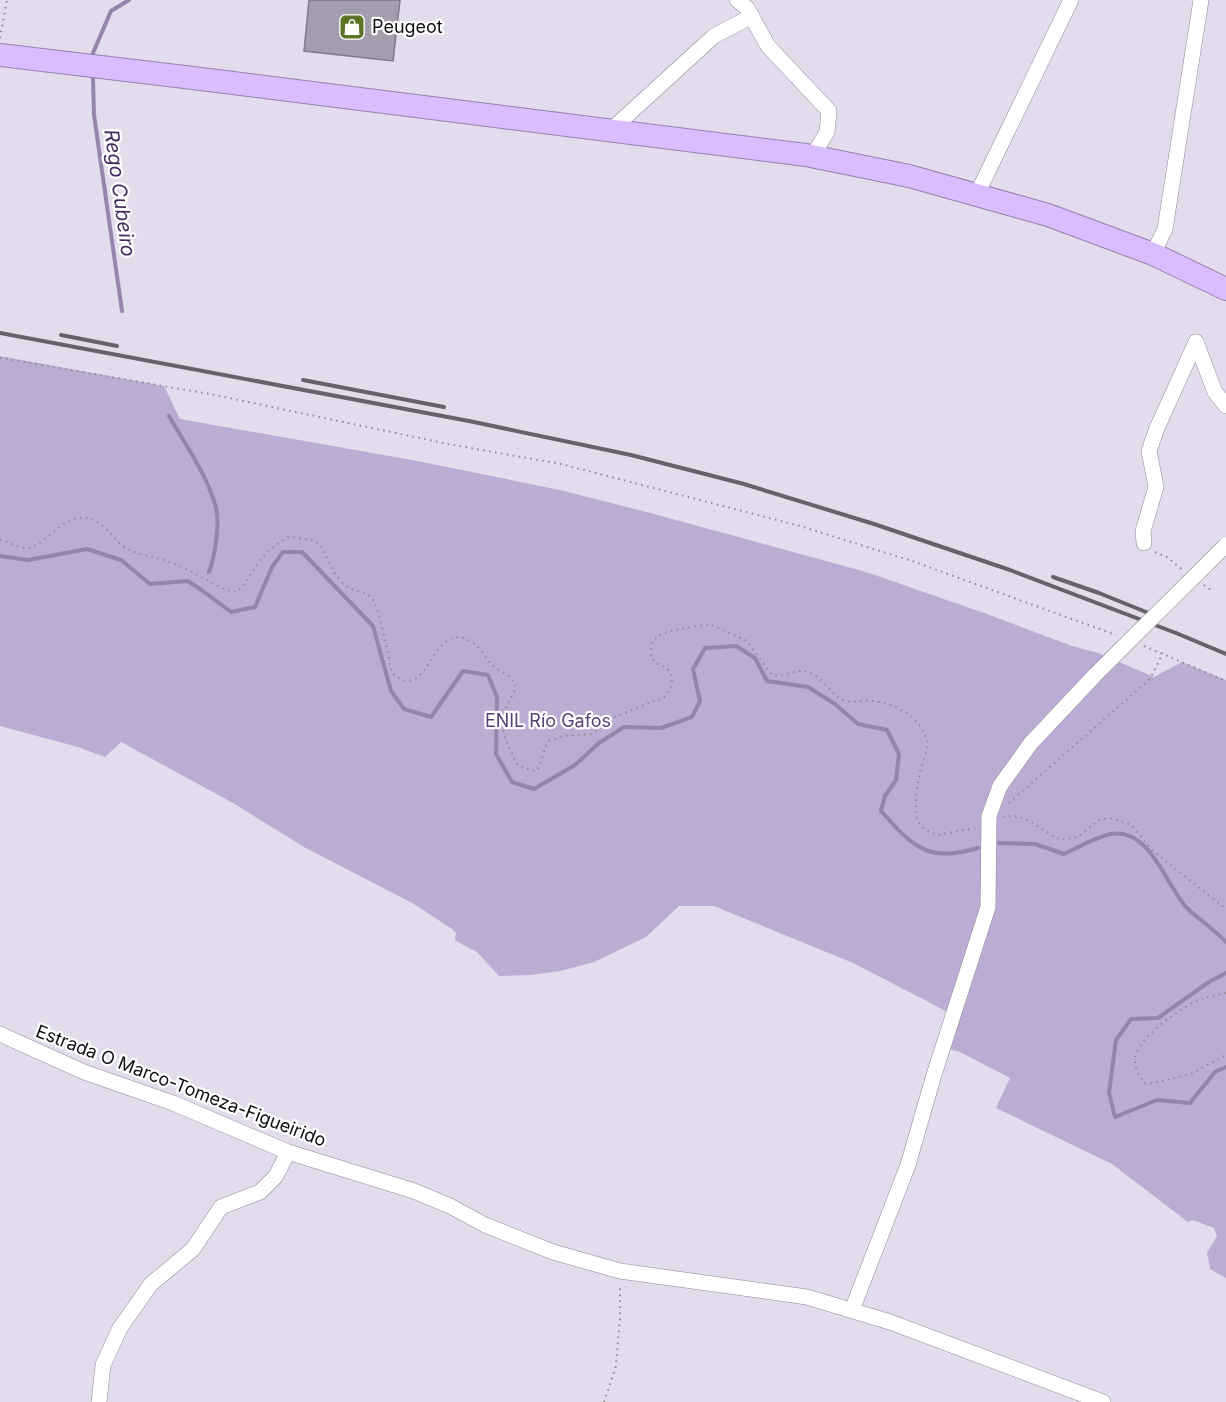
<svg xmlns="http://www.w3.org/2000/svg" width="1226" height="1402" font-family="Inter,sans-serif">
  <rect width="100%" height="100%" fill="#e2dcec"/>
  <path fill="#bcabd3" d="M0,356L164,386L180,419L412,460L560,490L654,514L866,572L987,614L1072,646L1098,653L1154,677L1182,662L1226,680V1278L1210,1269L1207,1253L1217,1236L1214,1228L1193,1220L1188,1222L1112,1164L996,1108L1010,1078L960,1052L949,1049L952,1020L946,1011L853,963L714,906H679L646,937L594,962L560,971L531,975L499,976L477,952L456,941L455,939L456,933L452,929L414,904L304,847L233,803L121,742L105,757L78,747L0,726Z"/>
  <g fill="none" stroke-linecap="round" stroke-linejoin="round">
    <g stroke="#9684ad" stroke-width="4">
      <path d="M93,53L111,11L129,0"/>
      <path d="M93,79L94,115L122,311"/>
      <path d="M169,416C185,444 208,476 216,508C220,524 215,556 209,572"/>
      <path d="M0,556L28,560L87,549L121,560L150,584L188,581L203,591L231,612L255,607L272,567L283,552H302L373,626L391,691L404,709L431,717L463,671L488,675L497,697L496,754L512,782L534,789L575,765L599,743L624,727L661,728L692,717L700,701L693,669L705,648L736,646L755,658L767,681L808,687L835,704L858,724L887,730L899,754L896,780L885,796L881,811C913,847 928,863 978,848"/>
      <path d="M999,843L1035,844L1064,854C1076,848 1099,836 1111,834C1150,827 1166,886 1187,908C1199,920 1214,929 1226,942"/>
      <path d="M1226,973L1209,982L1158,1018L1131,1019L1116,1040L1109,1093L1115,1117L1157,1100L1190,1103L1215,1072L1226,1067"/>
    </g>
  </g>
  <path fill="#a49dad" stroke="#807a89" stroke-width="1.5" d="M309,0H400L393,61L304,51Z"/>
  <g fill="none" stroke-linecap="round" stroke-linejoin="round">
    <g stroke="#8f8998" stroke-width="16">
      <g id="minor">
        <path d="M737,0L747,8L768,46L829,111L827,132L812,157"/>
        <path d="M610,131L714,36L752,16"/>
        <path d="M977,194L1071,0"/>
        <path d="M1153,254L1165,229L1201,0"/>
        <path d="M1196,342L1215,392L1226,406"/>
        <path d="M1144,543L1143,531L1156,487L1149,451L1157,428L1196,342"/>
        <path d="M0,1034L84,1072L173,1103L288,1152L414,1191L450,1206L485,1225L553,1252L620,1271L807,1297L890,1322L1103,1402"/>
        <path d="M852,1310L908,1165L933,1078L988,907L989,816L1000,786L1031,743L1095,675"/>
        <path d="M99,1402L103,1365L120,1328L151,1284L193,1249L221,1207L260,1192L276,1176L288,1152"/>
      </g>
    </g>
    <g stroke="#9480ac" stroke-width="24">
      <path id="highway" d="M0,55L193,78L806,155L909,176L1048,215L1153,254L1226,289"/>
    </g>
    <g stroke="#8f8a96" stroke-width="2" stroke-dasharray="1.5 4.5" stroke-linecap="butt">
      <path d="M0,38L7,0"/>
      <path d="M0,358L210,394L448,444L561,464L800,526L915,562L1116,635"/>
      <path d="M0,540C9,542 18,548 27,548C41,548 60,520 78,518C103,516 108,535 123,546C136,555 153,556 167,561C188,568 206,581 226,590L236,592C247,585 253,568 262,558C269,549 279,543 288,537L314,540C327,551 329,566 339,579C349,593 362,589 371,597C380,606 388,658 392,673C431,707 430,616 472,642C480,647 484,656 490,663C499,673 511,672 516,688L506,708L503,729L506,741L518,766L536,771C543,763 542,750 549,741L563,736L592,734L613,718L656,700L663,699C676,684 676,669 655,663L651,655L652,641L660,635L670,631L709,624L747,641L772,675C784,678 795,668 808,672C823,676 829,694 843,700C852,704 862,700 871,701C883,701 904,709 913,718C919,723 926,734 927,741C929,750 923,760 921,768C918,779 917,789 916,800C914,820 917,827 937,835L975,828"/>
      <path d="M1155,552L1167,557L1183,570"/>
      <path d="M1204,585L1211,590"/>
      <path d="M1144,646L1226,681"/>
      <path d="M1009,803L1150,679L1163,653"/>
      <path d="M1003,817C1024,811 1043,832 1061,840L1078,837L1099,820L1110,818L1131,825L1152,850L1226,909"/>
      <path d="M1226,993C1218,995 1210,996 1203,998C1184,1005 1134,1039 1135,1061C1135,1069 1140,1077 1144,1083L1149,1084L1191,1074L1226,1055"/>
      <path d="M604,1402L616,1366L620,1317V1284"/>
    </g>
    <use href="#minor" stroke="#fff" stroke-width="15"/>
    <use href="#highway" stroke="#dabdfe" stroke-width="22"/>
    <g stroke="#66626c" stroke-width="4">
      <path d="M0,333L469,421L631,455L744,484L874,524L1010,570L1176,633L1226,654"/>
      <path d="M61,335L117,346"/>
      <path d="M303,380L444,407"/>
      <path d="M1053,577L1099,593L1151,614"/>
    </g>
    <g stroke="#8f8998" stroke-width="16" stroke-linecap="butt">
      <path id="minor-bridge" d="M1095,675L1226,545"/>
    </g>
    <use href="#minor-bridge" stroke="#fff" stroke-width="15"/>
  </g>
  <defs>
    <g id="shop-square" transform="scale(1.35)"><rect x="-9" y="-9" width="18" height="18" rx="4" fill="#5c7425" stroke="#fff"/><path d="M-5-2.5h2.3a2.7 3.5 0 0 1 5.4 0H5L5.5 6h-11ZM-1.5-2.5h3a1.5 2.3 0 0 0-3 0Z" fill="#fff"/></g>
  </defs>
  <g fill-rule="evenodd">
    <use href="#shop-square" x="352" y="27"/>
  </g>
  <g text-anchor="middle" stroke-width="4.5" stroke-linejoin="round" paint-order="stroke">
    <g font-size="18" fill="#110e14" stroke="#fff" text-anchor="start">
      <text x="372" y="33">Peugeot</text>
    </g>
    <g font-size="18" fill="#583e76" stroke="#fff">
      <text x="548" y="727">ENIL Río Gafos</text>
    </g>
    <g font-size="18" fill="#110e14" stroke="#fff">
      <text transform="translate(181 1086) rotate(21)" y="6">Estrada O Marco-Tomeza-Figueirido</text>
    </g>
    <g font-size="20" font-style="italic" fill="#462b61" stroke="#fff">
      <text transform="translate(120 193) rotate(82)" y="7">Rego Cubeiro</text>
    </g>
  </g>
</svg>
